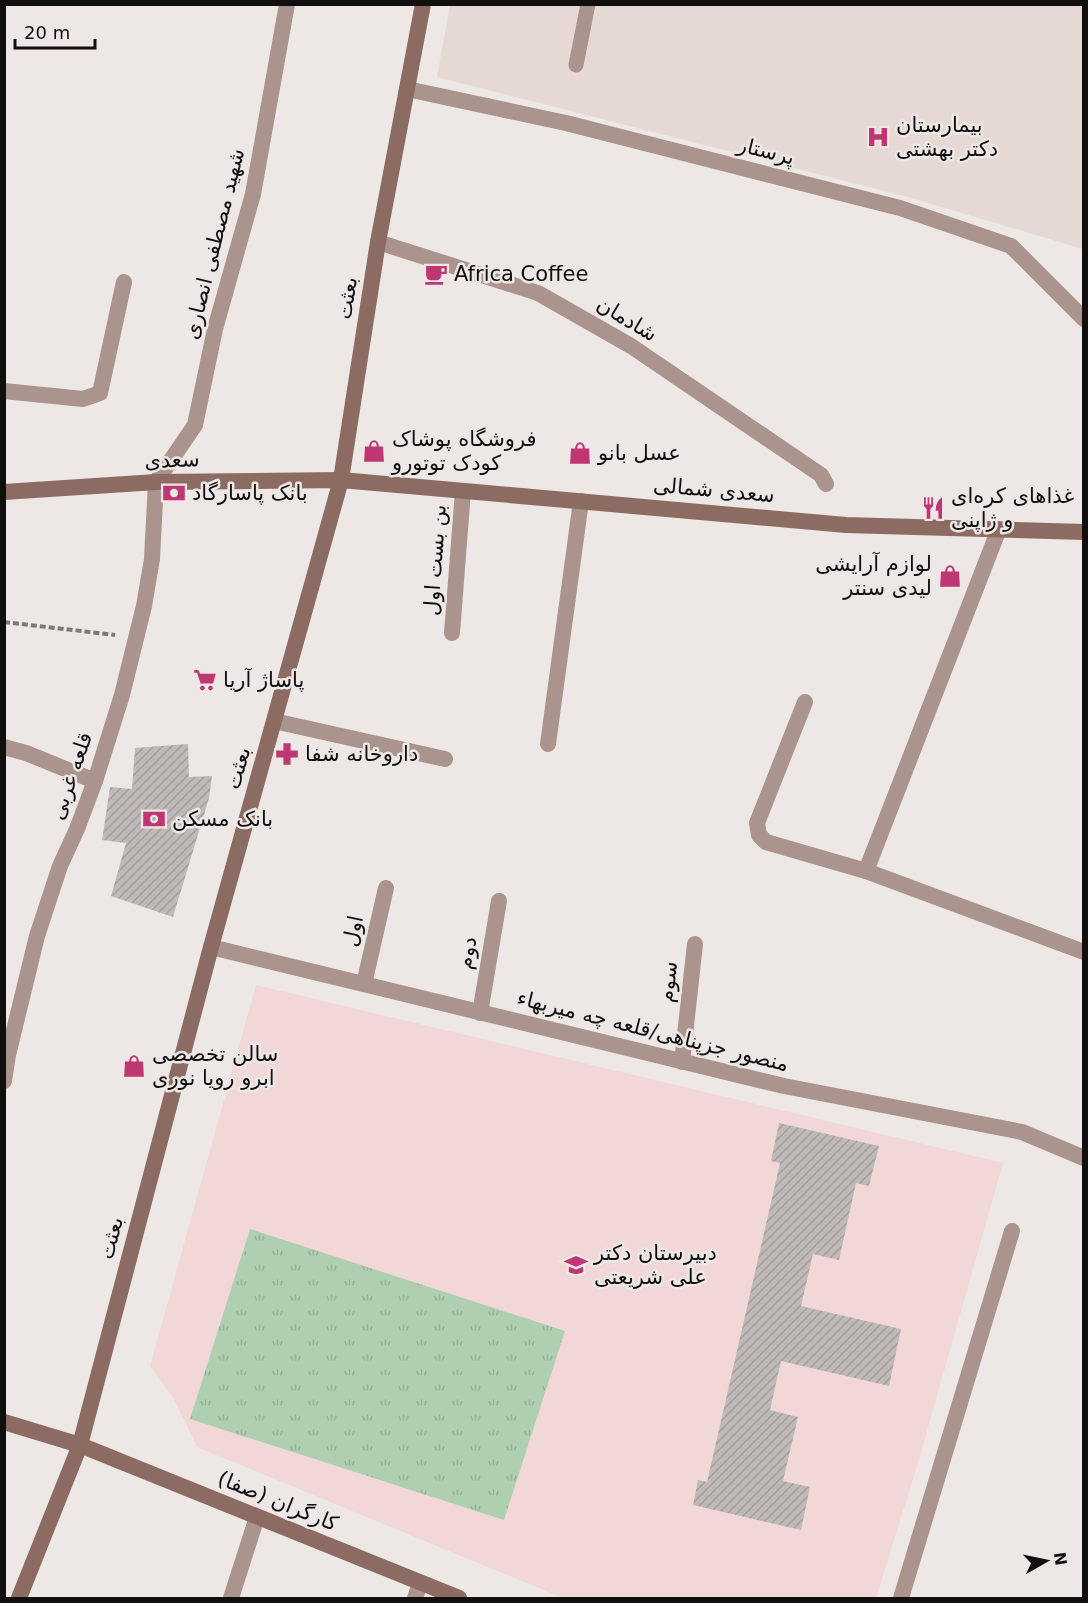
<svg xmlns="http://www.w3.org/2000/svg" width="1088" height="1603" font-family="'DejaVu Sans',Cairo,sans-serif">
  <defs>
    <pattern id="grass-tufts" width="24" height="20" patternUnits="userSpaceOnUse" patternTransform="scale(1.5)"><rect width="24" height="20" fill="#afd0b0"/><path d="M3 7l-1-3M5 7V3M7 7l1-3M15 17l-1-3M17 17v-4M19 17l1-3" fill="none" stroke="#96b196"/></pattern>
    <pattern id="building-hatch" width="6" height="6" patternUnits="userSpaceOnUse" patternTransform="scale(1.5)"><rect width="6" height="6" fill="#bfbab8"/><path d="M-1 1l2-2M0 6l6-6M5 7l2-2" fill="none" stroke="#a39f9d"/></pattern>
  </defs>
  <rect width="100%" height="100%" fill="#ede7e5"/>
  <path fill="#e6d8d3" d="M450,5H1083V249L908,197L437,77Z"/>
  <path fill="#f2d7d8" d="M256,985L1003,1163L918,1463L876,1598H563L197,1447L174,1399L150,1366Z"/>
  <path fill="url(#grass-tufts)" d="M250,1229L565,1331L504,1520L190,1419Z"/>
  <g fill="url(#building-hatch)">
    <path d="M188,744L189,777L212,776L209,798L173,917L111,896L126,843L102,840L110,787L132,789L135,748Z"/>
    <path d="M779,1123L879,1146L869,1186L856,1183L839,1260L813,1254L801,1306L901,1329L889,1386L781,1361L770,1410L798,1417L783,1481L810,1487L801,1530L693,1505L698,1480L707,1482L780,1163L771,1161Z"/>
  </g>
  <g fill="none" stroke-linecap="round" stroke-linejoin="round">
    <path stroke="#7c7876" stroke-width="4" stroke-dasharray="6 3" stroke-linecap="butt" d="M4,622L115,635"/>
    <path stroke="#ab948d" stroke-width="15" d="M576,65L588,4"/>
    <g stroke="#ab948d" stroke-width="16">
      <path d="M407,89L566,123L900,208L1011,246L1084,319"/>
      <path d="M378,242L538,293L631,346L821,475L826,484"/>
      <path d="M4,391L83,399L100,393L124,282"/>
      <path d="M452,633L463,491"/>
      <path d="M805,702L757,823L759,835L766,842L866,871L1084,952"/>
      <path d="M274,721L445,759"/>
      <path d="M548,744L581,501"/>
      <path d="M4,747L26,753L95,781"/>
      <path d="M866,871L999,529"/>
      <path d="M211,947L784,1086L1022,1132L1084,1158"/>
      <path d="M364,984L386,888"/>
      <path d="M480,1013L499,901"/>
      <path d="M682,1062L695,944"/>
      <path d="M4,1081L8,1055L37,936L60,866L77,829L95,781L122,695L144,606L152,559L156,482L195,425L215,329L253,194L287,4"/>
      <path d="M231,1598L257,1517"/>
      <path d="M415,1598L420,1583"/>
      <path d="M901,1598L1012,1231"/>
    </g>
    <g stroke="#8c6c62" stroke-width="16">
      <path d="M4,492L156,482L341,480L846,525L1084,532"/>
      <path d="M4,1422L80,1445L459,1598"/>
      <path d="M19,1598L80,1445L211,947L341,480L378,242L423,4"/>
    </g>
  </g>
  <defs>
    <g id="hospital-bare" transform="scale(1.8)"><path d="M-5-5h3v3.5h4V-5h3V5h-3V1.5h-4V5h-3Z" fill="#bf3673" stroke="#ede7e5" stroke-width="2.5" paint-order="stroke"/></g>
    <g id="cafe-bare" transform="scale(1.8)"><path d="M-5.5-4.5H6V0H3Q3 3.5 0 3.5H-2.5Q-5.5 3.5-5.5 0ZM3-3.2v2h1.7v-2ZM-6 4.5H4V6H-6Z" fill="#bf3673" stroke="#ede7e5" stroke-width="2.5" paint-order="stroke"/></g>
    <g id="shop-bare" transform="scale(1.8)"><path d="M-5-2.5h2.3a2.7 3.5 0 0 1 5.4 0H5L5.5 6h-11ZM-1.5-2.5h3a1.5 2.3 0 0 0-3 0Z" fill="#bf3673" stroke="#ede7e5" stroke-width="2.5" paint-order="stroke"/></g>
    <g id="bank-bare" transform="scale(1.8)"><path d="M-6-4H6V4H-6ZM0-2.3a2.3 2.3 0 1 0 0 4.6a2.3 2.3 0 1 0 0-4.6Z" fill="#bf3673" stroke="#ede7e5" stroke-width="2.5" paint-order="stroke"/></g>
    <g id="restaurant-bare" transform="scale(1.8)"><path d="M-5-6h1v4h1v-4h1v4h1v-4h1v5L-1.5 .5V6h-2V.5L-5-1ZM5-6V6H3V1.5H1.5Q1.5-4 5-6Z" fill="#bf3673" stroke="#ede7e5" stroke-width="2.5" paint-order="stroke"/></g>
    <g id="supermarket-bare" transform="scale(1.8)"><path d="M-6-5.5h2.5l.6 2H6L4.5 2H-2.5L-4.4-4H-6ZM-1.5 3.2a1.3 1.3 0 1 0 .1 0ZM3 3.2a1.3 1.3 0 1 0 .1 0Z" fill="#bf3673" stroke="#ede7e5" stroke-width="2.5" paint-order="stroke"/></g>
    <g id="pharmacy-bare" transform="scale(1.8)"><path d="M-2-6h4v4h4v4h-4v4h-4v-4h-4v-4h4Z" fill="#bf3673" stroke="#ede7e5" stroke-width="2.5" paint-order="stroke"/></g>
    <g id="school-bare" transform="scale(1.8)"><path d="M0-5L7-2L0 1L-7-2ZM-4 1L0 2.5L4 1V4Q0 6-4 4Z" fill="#bf3673" stroke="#ede7e5" stroke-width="2.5" paint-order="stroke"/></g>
  </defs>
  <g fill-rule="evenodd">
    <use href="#hospital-bare" x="878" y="137"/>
    <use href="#cafe-bare" x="436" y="274"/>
    <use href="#shop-bare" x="374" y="451"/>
    <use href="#shop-bare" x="580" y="453"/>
    <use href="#bank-bare" x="174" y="493"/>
    <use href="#restaurant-bare" x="933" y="508"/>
    <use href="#shop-bare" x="950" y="576"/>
    <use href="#supermarket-bare" x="205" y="680"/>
    <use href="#pharmacy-bare" x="287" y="754"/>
    <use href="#bank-bare" x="154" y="819"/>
    <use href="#shop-bare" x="134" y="1066"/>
    <use href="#school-bare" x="576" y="1265"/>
  </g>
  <g text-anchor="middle" stroke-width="5" stroke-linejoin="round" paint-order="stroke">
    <g font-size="21" fill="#110f0e" stroke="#ede7e5" text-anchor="start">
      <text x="896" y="132">بیمارستان<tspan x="896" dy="24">دکتر بهشتی</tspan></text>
      <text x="454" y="281">Africa Coffee</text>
      <text x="392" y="446">فروشگاه پوشاک<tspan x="392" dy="24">کودک توتورو</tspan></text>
      <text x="598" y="460">عسل بانو</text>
      <text x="192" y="500">بانک پاسارگاد</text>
      <text x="951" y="503">غذاهای کره‌ای<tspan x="951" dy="24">و ژاپنی</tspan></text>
      <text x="932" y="571" text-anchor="end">لوازم آرایشی<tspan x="932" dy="24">لیدی سنتر</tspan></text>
      <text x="223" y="687">پاساژ آریا</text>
      <text x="305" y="761">داروخانه شفا</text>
      <text x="172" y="826">بانک مسکن</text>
      <text x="152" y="1061">سالن تخصصی<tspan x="152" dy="24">ابرو رویا نوری</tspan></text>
      <text x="594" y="1260">دبیرستان دکتر<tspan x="594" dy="24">علی شریعتی</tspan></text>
    </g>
    <g font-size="21" fill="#110f0e" stroke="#ede7e5">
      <text transform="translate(766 151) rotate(14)" y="7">پرستار</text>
      <text transform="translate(214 244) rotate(-76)" y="7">شهید مصطفی انصاری</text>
      <text transform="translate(347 298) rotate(-81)" y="7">بعثت</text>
      <text transform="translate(627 319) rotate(31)" y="7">شادمان</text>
      <text transform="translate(172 460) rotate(-2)" y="7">سعدی</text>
      <text transform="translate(714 490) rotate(5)" y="7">سعدی شمالی</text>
      <text transform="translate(435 560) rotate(-86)" y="7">بن بست اول</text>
      <text transform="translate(238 768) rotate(-74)" y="7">بعثت</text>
      <text transform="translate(71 776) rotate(-71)" y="7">قلعه غربی</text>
      <text transform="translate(353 931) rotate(-78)" y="7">اول</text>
      <text transform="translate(467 953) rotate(-81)" y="7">دوم</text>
      <text transform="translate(668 982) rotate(-84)" y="7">سوم</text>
      <text transform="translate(653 1031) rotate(14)" y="7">منصور جزپناهی/قلعه چه میربهاء</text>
      <text transform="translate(111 1238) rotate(-75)" y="7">بعثت</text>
      <text transform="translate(278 1501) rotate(22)" y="7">کارگران (صفا)</text>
    </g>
  </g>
  <rect width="1088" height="1603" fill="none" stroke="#110f0e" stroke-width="12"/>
  <g transform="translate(1046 1561) rotate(81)" stroke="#ede7e5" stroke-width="4.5" paint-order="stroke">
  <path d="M0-4.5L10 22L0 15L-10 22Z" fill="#110f0e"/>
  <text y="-9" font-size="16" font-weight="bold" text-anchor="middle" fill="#110f0e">N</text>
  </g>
  <path d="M15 39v9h80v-9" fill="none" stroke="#110f0e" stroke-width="3"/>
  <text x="24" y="39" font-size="18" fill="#110f0e" stroke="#ede7e5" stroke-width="4.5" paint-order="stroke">20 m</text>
</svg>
